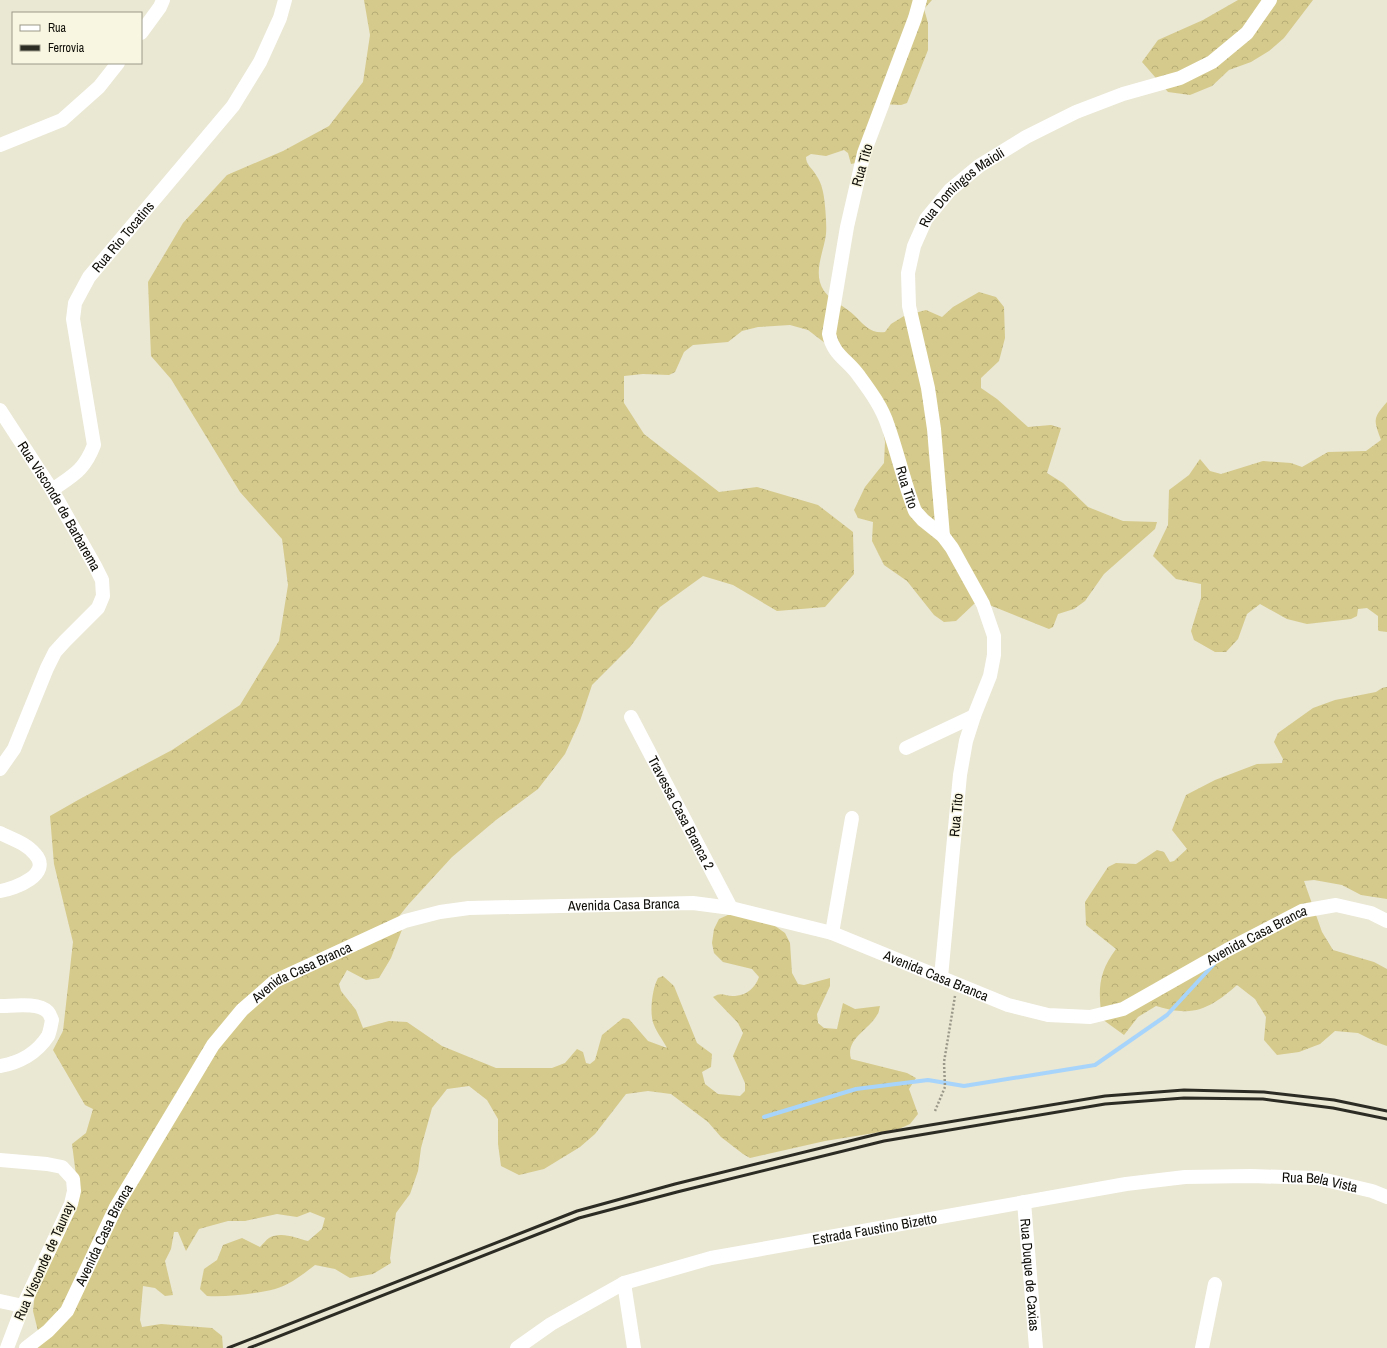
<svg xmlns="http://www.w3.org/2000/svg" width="1387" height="1348" font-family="'Archivo Narrow',sans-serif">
  <defs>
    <pattern id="forest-crowns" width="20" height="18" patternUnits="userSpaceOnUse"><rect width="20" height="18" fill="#d5ca8b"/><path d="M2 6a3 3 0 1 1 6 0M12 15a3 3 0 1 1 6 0" fill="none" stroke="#b6ac76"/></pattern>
  </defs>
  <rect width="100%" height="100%" fill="#eae7d3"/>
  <g fill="url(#forest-crowns)">
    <path d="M364,0H932L924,9L928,23V50L907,103L901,105L882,104L856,163L851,164L848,153L844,150L826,156L811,154L806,157C806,165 812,168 816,175C819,179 822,186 823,192C825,200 827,226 826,234C824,252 812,273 824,291C832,302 845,306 855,316C864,325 871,334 885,332L891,324L904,316L926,310L942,317L953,307L979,292L996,297L1004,307L1005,338L999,361L981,378V388L997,399L1028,427L1051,425L1061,428L1047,473L1063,483L1088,507L1123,521L1157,522L1155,529L1104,574L1085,601L1074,609L1058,614L1053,627L1049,629L982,602L974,604L956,621L944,622L934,615L907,581L884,565L872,541L873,522L858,518L854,510L865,487L884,463L885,442L878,402L838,353L808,330L790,325L758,327L742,331L728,342L693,345L684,352L675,372L669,375L643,374L624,376V403L644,434L719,492L757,487L818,505L853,532L854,574L825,607L777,611L733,585L703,576L660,607L630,647L592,685L580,721L565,754L538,789L496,820L452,857L408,905L392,925L403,927L391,958L379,978L366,980L347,970L339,984L341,991L356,1010L363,1028L389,1021L407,1022L442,1046L496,1068H552L565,1063L577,1049L583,1052L586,1063L590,1064L595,1060L602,1035L623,1018L629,1019L648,1041L667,1048C663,1040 657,1033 654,1025C649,1014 652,989 658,978L663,976L674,986L697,1043L712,1054L711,1067L702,1072L705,1084L718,1094L740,1096L745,1091V1083L733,1056L743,1033L738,1023L713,997C723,991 725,997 735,996C747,995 755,988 759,977L752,969L723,962L714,953L712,943L714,929L719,919L730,914L768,921L785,933L790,943L792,973L798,984L804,985L830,978V986L817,1014L818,1023L824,1028L837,1029L843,1003L855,1009L880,1006C879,1009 879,1013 877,1015C869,1030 845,1039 851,1059L907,1073L916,1078L909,1089L918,1114L910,1124L899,1129L825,1141L750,1158L743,1154L721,1137L708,1122L671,1094L648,1091L626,1094L595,1134L580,1147L544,1169L519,1175L501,1166L498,1144V1119L487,1100L469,1086L447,1089L432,1108L421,1148L418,1171L410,1194L396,1213L390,1258L391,1263L373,1274L350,1278L335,1269L315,1265C303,1274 290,1285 275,1289C255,1294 227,1297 207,1296L200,1289L204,1269L217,1260L223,1245L242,1238L260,1247C263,1244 266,1240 269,1238C281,1231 296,1238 308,1241L322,1229L325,1218L310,1212L297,1217L277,1214L245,1221H228L199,1229L186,1251L178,1232H174L171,1249L165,1261L173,1295L165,1296L155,1288L143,1286L140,1320L142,1327L161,1324L212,1328L222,1336L223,1348H32L40,1339L33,1311L35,1293L76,1175L72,1144L86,1133L93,1109L85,1105L53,1050L63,1031L73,942L54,864L50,816L78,800L172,750L240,705L279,641L288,585L282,539L240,492L171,379L151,356L148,282L183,223L227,175L283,151L329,126L363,82L370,35Z"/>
    <path d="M1238,0H1313L1284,38L1269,51L1251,62L1229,70L1212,86L1190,95L1168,92L1142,62L1158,40L1203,20Z"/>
    <path d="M1387,402V632L1379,631L1378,630V616L1367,608L1358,609L1357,616L1351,619L1307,624L1287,619L1260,604L1247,614L1238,639L1226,652H1215L1194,640L1191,631L1201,598V584L1176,579L1153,556L1168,525L1169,490L1189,475L1200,459L1210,471L1221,474L1263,461L1291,463L1302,467L1328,452L1366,451L1381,440C1374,420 1372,419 1387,402Z"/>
    <path d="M1387,687V899L1361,895L1342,885L1314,880L1304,881L1322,932L1333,950L1374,962L1387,969V1046L1376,1042L1358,1033L1335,1031L1320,1044L1299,1052L1277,1055L1264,1040L1266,1017L1255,999L1237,985C1221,999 1204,1013 1181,1011C1173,1011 1164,1008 1156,1006L1138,1017L1124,1035L1102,1019C1098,990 1098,973 1116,949L1086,925L1085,902L1108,867L1116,863L1136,864L1157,850L1164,852L1170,862L1174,861L1187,849L1172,830L1186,795L1215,780L1257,764L1282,763L1283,759L1274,742L1278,733L1313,708L1335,700L1376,692L1382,688Z"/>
  </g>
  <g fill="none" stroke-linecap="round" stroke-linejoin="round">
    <path stroke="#a6d4fb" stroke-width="4" d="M764,1117L856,1089L928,1080L964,1086L1095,1065L1167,1015L1214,964"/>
    <path stroke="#9a9889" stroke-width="2.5" stroke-dasharray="2 2" stroke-linecap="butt" d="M935,1111L945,1087L944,1062L955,996"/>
    <g stroke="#fff" stroke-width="14">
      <path id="s1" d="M920,0L915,18L864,153L847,227L829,334C833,355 848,360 859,376C870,391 882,407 888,426C898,454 904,483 915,511L923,520L943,536L952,548L983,604L994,636V655L990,676L974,716L966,741L960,775L941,977"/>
      <path d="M141,33L160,7L163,0"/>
      <path d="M0,145L62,120L99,87L118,63"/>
      <path id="s2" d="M0,410L52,490L95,566L102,580L103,596L98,608L65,641L55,652L47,668L14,749L0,769"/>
      <path id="s3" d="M52,490C73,475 84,471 94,445L73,319L75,303L89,277L233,106L260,62L280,18L285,0"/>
      <path id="s4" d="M943,536L934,429L928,388L909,306L908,273L914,246L926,219L950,190L979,166L1026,137L1076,112L1123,94L1180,78L1212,62L1247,33L1270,0"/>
      <path id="s5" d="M631,717L731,908"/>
      <path d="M906,748L974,716"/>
      <path d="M0,833C12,839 26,843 35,854C53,874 15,889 0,891"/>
      <path d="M832,933L852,818"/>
      <path d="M0,1006C13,1006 38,1002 48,1012C50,1014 51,1018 52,1020C51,1025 50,1032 48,1036C37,1053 19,1063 0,1066"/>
      <path d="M0,1160L47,1164L62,1167L73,1179L74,1191L71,1204L23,1306L7,1348"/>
      <path id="s6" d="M1024,1202L1036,1348"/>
      <path d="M624,1283L634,1348"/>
      <path d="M0,1301L23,1306"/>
      <path id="s7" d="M26,1348L48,1331L67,1311L116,1207L213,1045L242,1010L275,981L405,921L440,912L469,908L693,903L731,908L832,933L1008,1005L1048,1015L1090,1017L1123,1009L1227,950L1302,911L1336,905L1371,913L1387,921"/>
      <path id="s8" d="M517,1348L551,1324L624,1283L711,1258L1126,1184L1185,1177L1251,1176L1317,1178L1372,1191L1387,1197"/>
      <path d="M1202,1348L1215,1284"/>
    </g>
    <g stroke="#2d2c24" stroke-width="3">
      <path d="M228,1348L577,1211L675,1184L882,1133L1105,1096L1184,1090L1264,1092L1334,1100L1387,1111"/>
      <path d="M249,1348L579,1218L677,1192L884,1141L1105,1104L1184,1098L1263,1099L1333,1108L1387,1119"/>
    </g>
  </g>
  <g text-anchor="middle" stroke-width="3" stroke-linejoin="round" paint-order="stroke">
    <g font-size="14" fill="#0f0e08" stroke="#f8f5e0">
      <text transform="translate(862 165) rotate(-74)" y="5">Rua Tito</text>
      <text dy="5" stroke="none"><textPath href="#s4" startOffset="371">Rua Domingos Maioli</textPath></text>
      <text dy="5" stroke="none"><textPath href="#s3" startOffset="289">Rua Rio Tocatins</textPath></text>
      <text dy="5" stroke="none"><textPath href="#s1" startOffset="522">Rua Tito</textPath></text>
      <text dy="5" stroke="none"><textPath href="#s2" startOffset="113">Rua Visconde de Barbarema</textPath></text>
      <text dy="5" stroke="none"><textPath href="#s5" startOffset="108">Travessa Casa Branca 2</textPath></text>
      <text transform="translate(956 815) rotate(-85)" y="5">Rua Tito</text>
      <text dy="5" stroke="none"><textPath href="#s7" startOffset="812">Avenida Casa Branca</textPath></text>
      <text dy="5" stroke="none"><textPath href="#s7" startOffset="1484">Avenida Casa Branca</textPath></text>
      <text dy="5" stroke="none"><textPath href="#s7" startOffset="476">Avenida Casa Branca</textPath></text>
      <text dy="5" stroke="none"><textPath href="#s7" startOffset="1136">Avenida Casa Branca</textPath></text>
      <text dy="5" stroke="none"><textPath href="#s8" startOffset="832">Rua Bela Vista</textPath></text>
      <text dy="5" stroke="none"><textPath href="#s8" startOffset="382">Estrada Faustino Bizetto</textPath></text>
      <text dy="5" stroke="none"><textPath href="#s7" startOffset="140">Avenida Casa Branca</textPath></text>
      <text transform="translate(44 1261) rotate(-66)" y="5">Rua Visconde de Taunay</text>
      <text dy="5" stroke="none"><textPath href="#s6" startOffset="73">Rua Duque de Caxias</textPath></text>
    </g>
  </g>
  <rect x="12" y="12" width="130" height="52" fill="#f8f5e0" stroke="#9b998a"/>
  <rect x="20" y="25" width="20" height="6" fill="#ffffff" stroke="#9b998a"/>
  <text x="48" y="32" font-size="12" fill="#0f0e08">Rua</text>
  <rect x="20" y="45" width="20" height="6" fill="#2d2c24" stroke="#9b998a"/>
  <text x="48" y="52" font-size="12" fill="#0f0e08">Ferrovia</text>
</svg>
